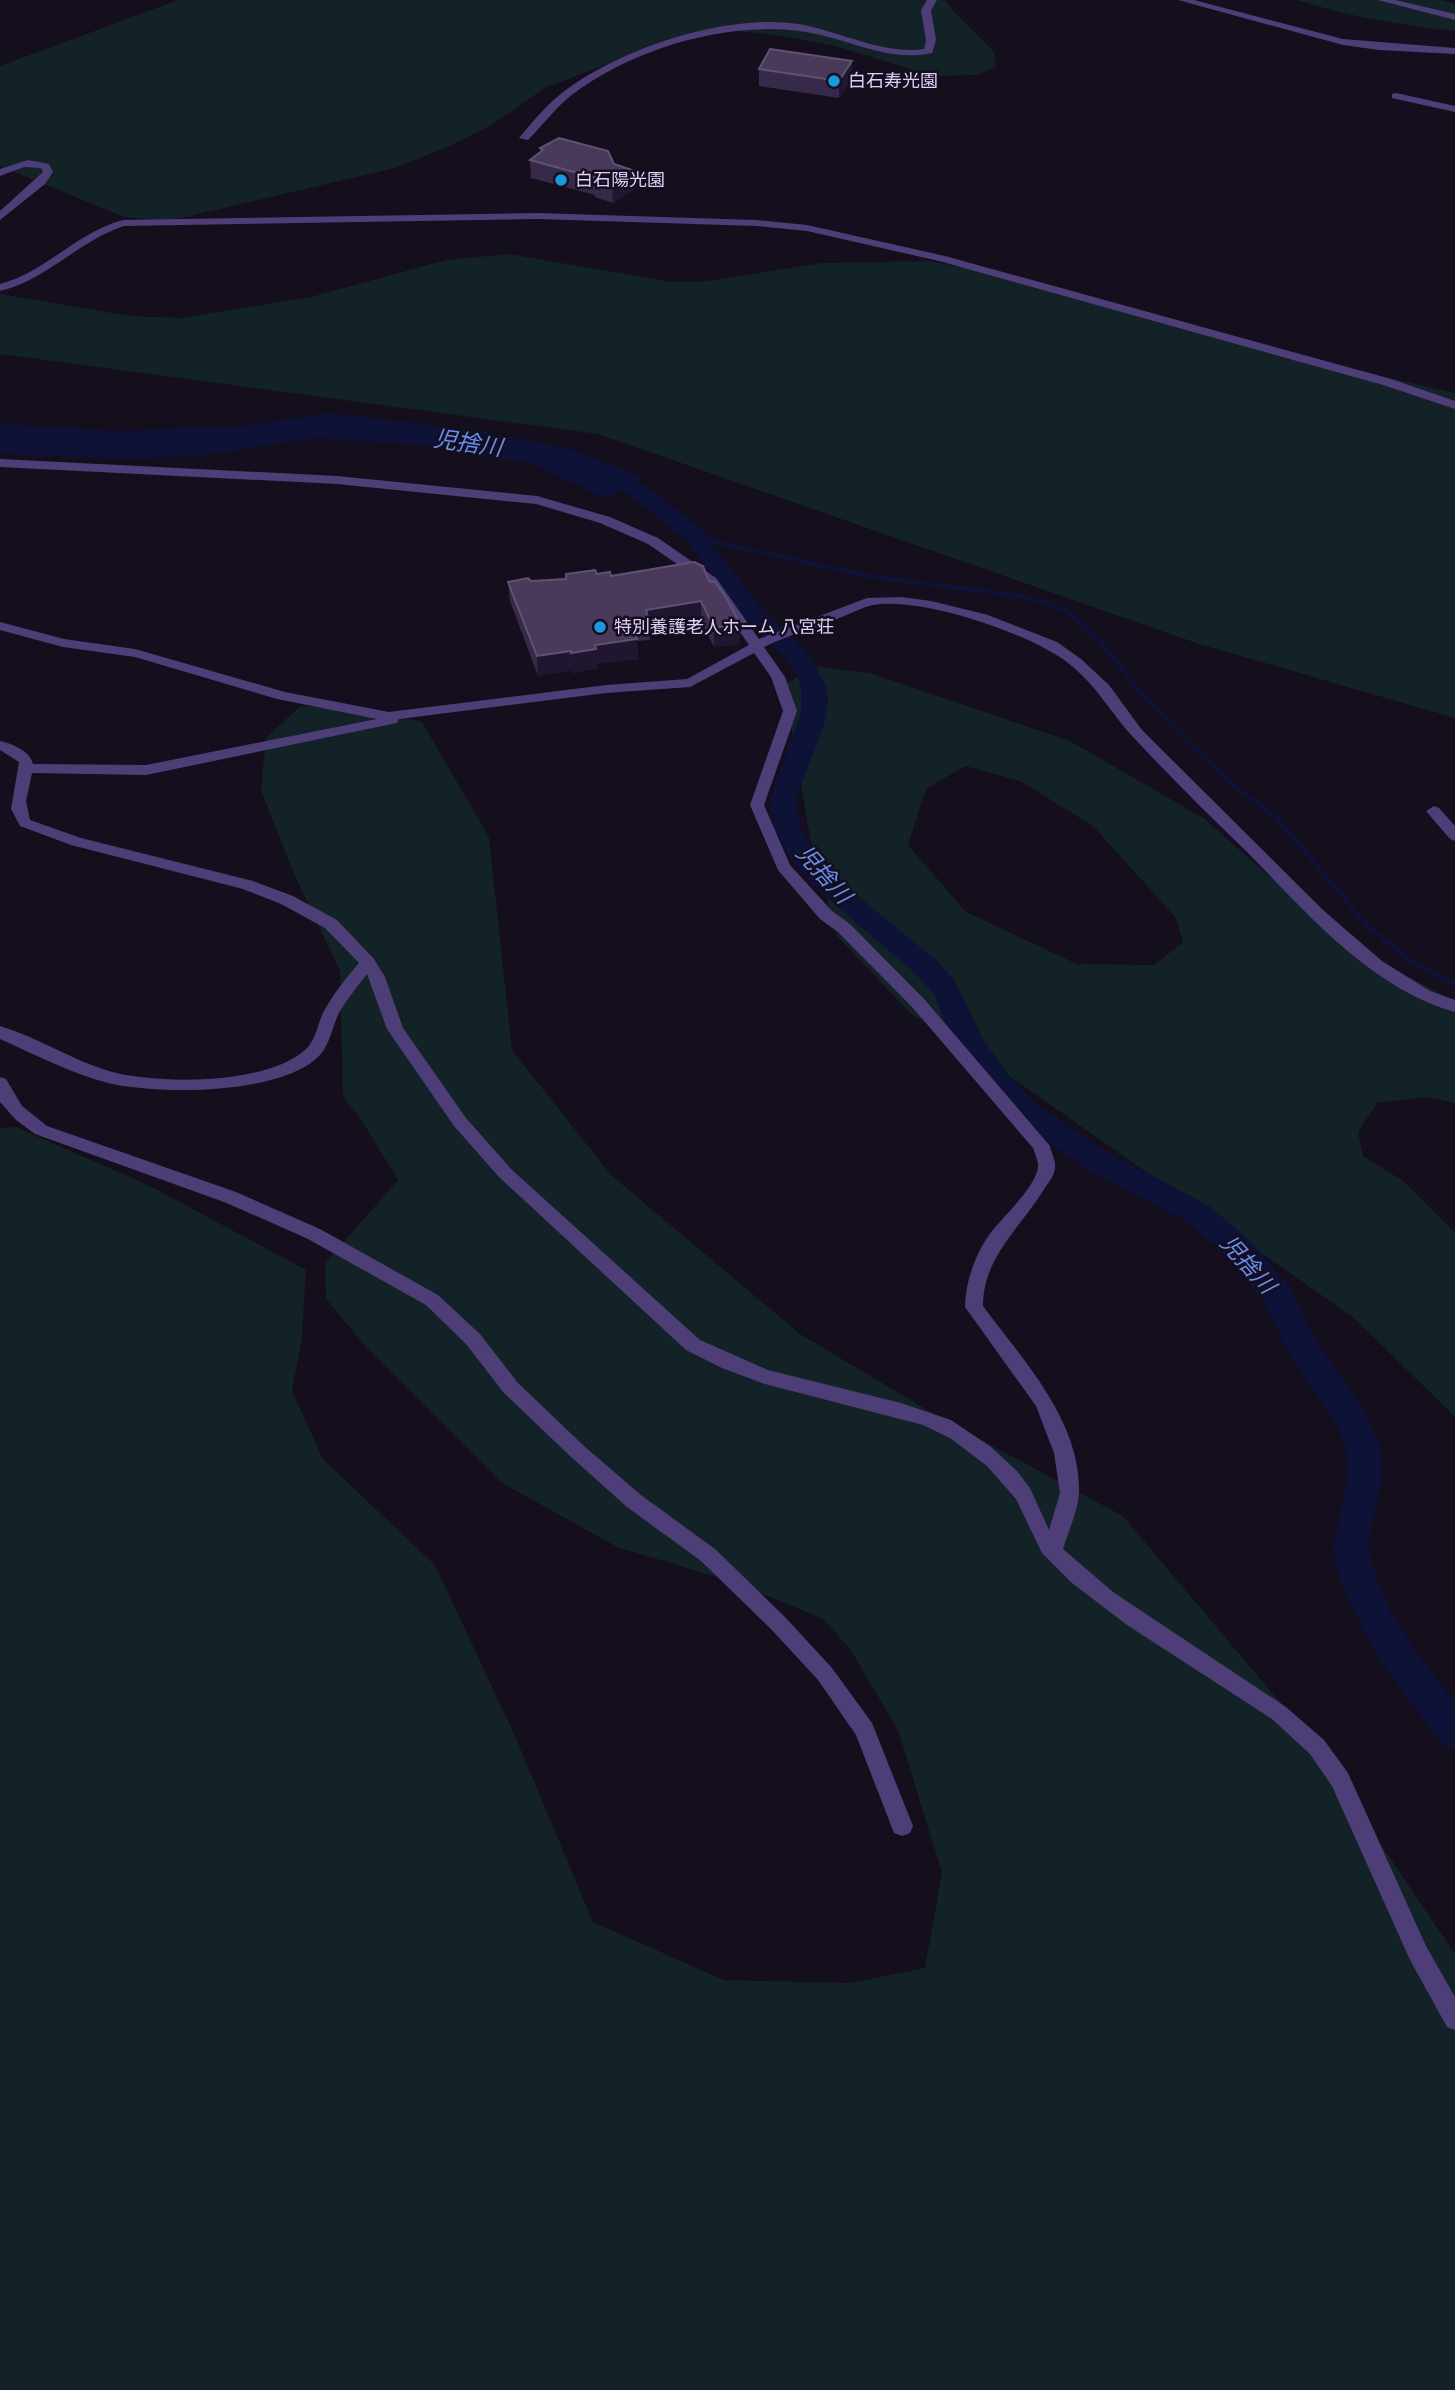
<svg xmlns="http://www.w3.org/2000/svg" width="1455" height="2390" font-family="'PT Sans','Noto Sans JP',sans-serif">
  <rect width="100%" height="100%" fill="#140e1d"/>
  <g fill="#122226" fill-rule="evenodd">
    <path d="M178,0H945L958,16L994,52L996,67L978,75L933,76L835,46L782,36L736,31L710,33L655,45L545,88L490,126L450,146L395,168L168,221L124,217L0,166V66Z"/>
    <path d="M1297,0H1440L1455,4V31C1400,25 1350,17 1297,0Z"/>
    <path d="M509,254L672,282L708,281L822,263L930,261L1032,282L1325,363L1455,393V718L1199,644L598,434L0,354V294L130,316L180,318L311,297L446,260Z"/>
    <path d="M813,666L870,673L1070,741L1205,819L1347,945L1455,1001V1103L1427,1097L1377,1103L1358,1132L1363,1156L1402,1180L1455,1233V1417L1354,1318L1015,1080L910,1013L837,936L810,837L784,686ZM965,766L1020,781L1093,826L1176,918L1183,942L1154,965L1077,964L966,912L908,845L926,789Z"/>
    <path d="M300,706L368,710L422,722L489,837L512,1050L611,1175L800,1334L944,1420L1123,1516L1306,1733L1455,1954V2390H0V1128L16,1127L150,1186L306,1270L302,1337L292,1391L323,1459L435,1565L515,1736L593,1922L724,1980L850,1983L925,1968L942,1873L898,1730L850,1649L823,1619L737,1583L617,1547L502,1483L365,1346L326,1299L325,1263L398,1180L360,1118L343,1097L340,971L293,872L261,790L266,738Z"/>
  </g>
  <path fill="#0e1236" d="M328,413L482,431L570,449L643,477L606,499L533,464L412,444L313,438L207,455L135,459L0,454V424L117,431L243,426Z"/>
  <g fill="none" stroke-linecap="round" stroke-linejoin="round">
    <path stroke="#0e1236" stroke-width="4.5" d="M698,538L868,576L1020,596L1052,605L1070,613L1099,640L1140,692L1189,744L1242,792L1276,817L1359,916"/>
    <path stroke="#0e1236" stroke-width="5" d="M1357,914C1387,945 1416,967 1455,984"/>
    <path fill="#0e1236" fill-rule="evenodd" d="M590,460C636,472 670,504 706,533L711,543L761,607L811,657L826,687L828,702L824,725L796,799L801,827L812,849L856,895L935,959L954,980L984,1041L1008,1074L1037,1104L1105,1151L1211,1207L1252,1243L1288,1284L1313,1336L1362,1407L1381,1448L1383,1475L1369,1538L1371,1562L1391,1613L1415,1650L1455,1703V1749L1442,1744L1401,1690L1376,1654L1350,1604L1337,1571L1333,1548L1348,1475L1346,1448L1337,1426L1288,1352L1264,1302L1229,1259L1189,1223L1083,1167L1016,1119L987,1089L963,1056L948,1031L934,994L915,973L811,884L791,859L773,827L770,799L801,713V687L796,674L784,657L743,617L687,541L625,492L582,472L579,467L582,462Z"/>
    <g fill="#4e3e77" fill-rule="evenodd">
      <path d="M927,0H937L931,10L936,40L932,53C892,62 854,42 816,34C739,17 636,46 573,94C556,107 543,125 528,140L519,138C533,121 549,102 567,89C625,47 728,13 799,24C839,31 883,55 924,49L926,40L921,10Z"/>
      <path d="M1178,0H1194L1343,39L1455,48V54L1379,50L1343,45Z"/>
      <path d="M1378,0H1395L1455,14V20Z"/>
      <path d="M1396,93L1455,106V112L1392,98V94Z"/>
      <path d="M28,160L49,164L53,172L45,184L0,220V211L43,172L41,168L24,167L0,176V169Z"/>
      <path d="M538,213L756,220L807,225L945,256L1391,379L1455,401V409L1383,385L939,261L807,231L756,226L538,219L124,226C78,241 47,280 0,291V284C46,272 77,232 123,220Z"/>
      <path d="M0,459L337,476L537,496L610,517L658,538L716,578L759,639L867,598L901,597L931,601L988,615L1057,642L1081,659L1109,685L1142,730L1323,910L1382,961L1430,991L1455,1000V1012C1370,988 1307,913 1247,852C1209,815 1171,778 1135,739C1112,715 1099,689 1073,667C1037,635 921,596 873,605C860,608 846,616 834,620C811,629 786,636 764,647L785,677L797,711L764,805L790,865L832,911L850,924L925,1000L1050,1146C1051,1152 1056,1161 1055,1167C1055,1176 1047,1184 1043,1191C1019,1229 983,1258 983,1306C1023,1360 1080,1420 1079,1491C1079,1509 1068,1532 1063,1549L1113,1592L1286,1707L1324,1740L1348,1773L1426,1946L1455,1997V2030L1447,2027L1410,1960L1332,1786L1310,1754L1272,1719L1127,1625L1072,1583L1042,1553L1016,1499L987,1466L950,1438L923,1425L765,1384L722,1368L686,1350L499,1177L454,1126L387,1029L367,974C357,987 347,999 339,1013C332,1027 330,1045 319,1056C281,1095 158,1095 108,1083C71,1073 35,1055 0,1039V1026C38,1037 71,1060 109,1071C157,1085 268,1085 306,1049C316,1040 318,1022 324,1011C334,993 346,978 359,963L325,928L281,904L243,889L71,845L20,826L11,809L19,762L0,750V741C13,744 30,751 33,764L146,765L377,719L277,699L135,657L63,647L0,630V622L64,639L135,649L285,692L389,712L606,685L687,679L749,645L706,584L648,544L600,523L536,504L337,484L0,467ZM754,653L771,677L783,711L750,805L778,870L820,919L838,932L913,1008L1033,1148C1035,1153 1037,1159 1038,1164C1040,1184 1000,1219 989,1235C975,1255 965,1283 965,1307L1036,1406L1054,1453L1060,1493L1049,1530L1030,1488L1017,1471L991,1447L951,1420L901,1403L768,1370L700,1340L511,1169L466,1118L403,1028L385,977L374,959L337,920L293,896L253,881L81,838L30,820L26,801L32,773L146,775L392,724L397,723L399,719L606,693L690,687Z"/>
      <path d="M1434,806L1439,808L1455,826V841L1450,839L1426,811Z"/>
      <path d="M0,1077L6,1079L22,1106L47,1126L236,1192L320,1229L438,1295L480,1334L518,1383L584,1446L641,1495L715,1549L785,1617L832,1668L872,1723L913,1826L910,1833L902,1836L894,1833L856,1735L818,1680L771,1629L701,1561L627,1507L570,1456L504,1393L466,1344L426,1305L308,1239L270,1222L224,1202L35,1134L16,1120L0,1102Z"/>
    </g>
  </g>
  <g fill="#372949">
    <path d="M759,69L852,78L839,98L759,86Z"/>
    <path d="M540,148L614,164L636,188L613,203L595,197V195L531,178L530,160L540,152Z"/>
    <path d="M597,574L611,576L709,581L740,644L714,647L701,621L649,629L650,640L637,641L638,659L596,664L597,668L572,673V670L538,676L510,601L508,582L566,579Z"/>
  </g>
  <g fill="#211630">
    <path d="M852,61V78L839,98V81Z"/>
    <path d="M635,171L636,188L613,203L612,185Z"/>
    <path d="M701,601V621L649,629V621L646,610Z"/>
    <path d="M740,624V644L714,647V628Z"/>
    <path d="M637,639L638,659L596,664L597,668L572,673L571,653L595,645Z"/>
    <path d="M571,651L572,670L538,676L537,656Z"/>
  </g>
  <g fill="#493a5c" stroke="#605275" stroke-width="2">
    <path d="M770,49L852,61L839,81L759,69Z"/>
    <path d="M559,138L608,151L614,164L635,171L612,185L594,180L596,178L530,160L543,150L540,148Z"/>
    <path d="M694,562L703,566L709,581L715,582L727,599L740,624L714,628L701,601L646,610L649,621L631,622L637,639L595,645L596,649L571,653V651L537,656L508,582L528,578L531,581L566,579V574L595,570L597,574L610,572L611,576Z"/>
  </g>
  <g fill="#1898dd" stroke="#140e1d" stroke-width="2.5">
    <circle cx="834" cy="81" r="7"/>
    <circle cx="561" cy="180" r="7"/>
    <circle cx="600" cy="627" r="7"/>
  </g>
  <g text-anchor="middle" stroke-width="5" stroke-linejoin="round" paint-order="stroke">
    <g font-size="18" fill="#dfcffa" stroke="#140e1d" text-anchor="start">
      <text x="848" y="87">白石寿光園</text>
      <text x="575" y="186">白石陽光園</text>
      <text x="614" y="633">特別養護老人ホーム 八宮荘</text>
    </g>
    <g font-size="23" font-style="italic" fill="#688eef" stroke="#140e1d">
      <text transform="translate(468 443) rotate(8)" y="8">児捨川</text>
      <text transform="translate(824 874) rotate(48)" y="8">児捨川</text>
      <text transform="translate(1248 1264) rotate(48)" y="8">児捨川</text>
    </g>
  </g>
</svg>
